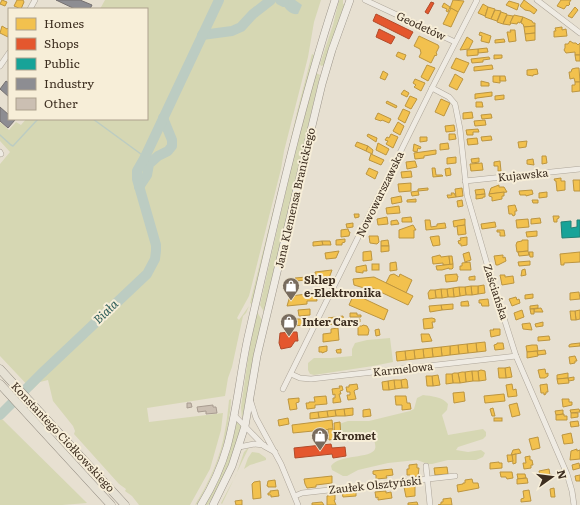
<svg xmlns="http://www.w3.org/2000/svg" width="580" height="505" font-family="Literata,serif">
  <rect width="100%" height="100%" fill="#e7e0d1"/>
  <g fill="#d6d7b3">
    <path d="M105,0H321L314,22L308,57L284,151L281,169L249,296L237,318L239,320L249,306L246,313L243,316L232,367L228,378L225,396L147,408L149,422L223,413L221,430L210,469L190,505H139L132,496L125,491L126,489L119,484L74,434L75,431L73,426L53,401L48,380L40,382L32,390L0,356V164L10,152L0,141V122L9,130L16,122L21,125L26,119H147V9H100Z"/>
    <path d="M339,0H343V4H345L324,65L321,66L320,64L333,25Z"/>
    <path d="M312,54L314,55L285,165L297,112Z"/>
    <path d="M316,73L320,75L264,312L260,305L297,142Z"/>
    <path d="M283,174L252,304L250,303L275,203Z"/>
    <path d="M257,312L262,320L242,419L241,407L251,338Z"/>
    <path d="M390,338L393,362L373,366L314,375L310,374L308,370V363L314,358H331L352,356V349L355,343L367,340Z"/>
    <path d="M423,395C431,396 443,397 448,404L447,410L442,415L448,435L483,429L486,432V436L483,439L458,447L456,450L468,452L481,450L485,453L483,457L476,460H448L432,464H428L417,460L388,463L358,470L347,476H343L332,470L331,466C339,454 371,459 375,449C376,447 375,443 374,440C370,437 348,434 341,432L339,424L348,421H369L410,411L414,409L417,398Z"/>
    <path d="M231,399C231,405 230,412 229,418C225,449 213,477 197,504L195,505C209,482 221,457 225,430C227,420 228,410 229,400Z"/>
    <path d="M0,417L87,503L62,505H0Z"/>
    <path d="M236,420L241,426C234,454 223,481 208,505H205C222,479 231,450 236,420Z"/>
    <path d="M249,447L222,504L221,503L236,475L244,452Z"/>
    <path d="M252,452L259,453L266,458V460L250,465L244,469L248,458Z"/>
  </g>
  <path fill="#bcccc2" d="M286,0H295L302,5L298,14C292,15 287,11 284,6Z"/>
  <g fill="#f2c14e" stroke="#bc9540">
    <path d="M2,0L7,2L5,6L0,4Z"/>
    <path d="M17,0H23L24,2L21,9L14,6Z"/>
    <path d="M453,0L464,1L458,12L450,8Z"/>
    <path d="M524,0L537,10L534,14L530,11L525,10L520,6Z"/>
    <path d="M561,0H571L569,3L570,4L568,6L567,5L564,9L557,6Z"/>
    <path d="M509,1L519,4L517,10L506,5Z"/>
    <path d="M444,3L450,7L448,12L446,11L447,9L442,7Z"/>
    <path d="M483,4L488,7L485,16L478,13Z"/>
    <path d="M488,7L495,9L491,19L485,17Z"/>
    <path d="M575,7L578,10L572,18L568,16Z"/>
    <path d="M451,8L458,12L451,27L443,24Z"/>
    <path d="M495,10L501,11L497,21L491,19Z"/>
    <path d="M501,12L507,14L503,24L497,22Z"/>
    <path d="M507,15L513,16L510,25L503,24Z"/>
    <path d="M514,15L523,17L520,23L518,22L517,24L510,23Z"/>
    <path d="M523,17L532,21L533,23H535V26L524,27L523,24L521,23Z"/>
    <path d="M2,26L7,29L8,28L9,29L8,37L0,33Z"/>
    <path d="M535,26V33L525,34L524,27Z"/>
    <path d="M562,27V30L566,29L567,36L554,37V31H556L555,28Z"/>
    <path d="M510,30H515L516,41L509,42L507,32H511Z"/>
    <path d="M480,32L491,36L489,43L481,41L482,36L479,35Z"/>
    <path d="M535,33V40L526,41L525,34Z"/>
    <path d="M419,36L438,45L439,47L436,53L437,54L436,56L435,55L431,63L419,57L421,53L420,49L414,46Z"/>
    <path d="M467,37L473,41L469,49L460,50Z"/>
    <path d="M504,39L505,42L495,43V40Z"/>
    <path d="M570,41L573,43H576L578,45L580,43V55H575V52L566,53L564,50L565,48V44H568Z"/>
    <path d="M487,48L488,52L478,53V49Z"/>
    <path d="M478,49V55L467,56V50Z"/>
    <path d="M398,52L406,55L404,60L396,56Z"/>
    <path d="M494,55H502V58L494,59Z"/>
    <path d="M575,55H580V61H576Z"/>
    <path d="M489,57L490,59L483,60V62L472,63L471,59Z"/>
    <path d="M456,58L469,63L464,73L451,68Z"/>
    <path d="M427,65L435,68L428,81L421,77Z"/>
    <path d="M492,65L493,69L474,71V67Z"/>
    <path d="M576,68H579L580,82H575L574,78L570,79L569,72H571L572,69Z"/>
    <path d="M537,69L538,74L533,75V76L527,75V70Z"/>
    <path d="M383,71L388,74L385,80L380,78Z"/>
    <path d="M455,74L463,79L457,90L449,86Z"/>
    <path d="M493,76H500V83L493,82Z"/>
    <path d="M500,76H505L506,81H500Z"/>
    <path d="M415,79L425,83L421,91L414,87L416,85L413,83Z"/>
    <path d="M481,81L489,83V86H481Z"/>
    <path d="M575,82H580V91L572,92V85H575Z"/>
    <path d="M404,90L409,93L407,97L401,94Z"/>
    <path d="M492,92V96L477,98L475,99V94Z"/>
    <path d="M504,95V99L495,100V96Z"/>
    <path d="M410,96L417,99L411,109L405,106Z"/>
    <path d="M441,99L450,103L444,116L435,112Z"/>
    <path d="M387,101L397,106L396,108L386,103Z"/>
    <path d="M476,102H482L483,107H476Z"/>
    <path d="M403,109L410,112L405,123L398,119Z"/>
    <path d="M472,112L473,118L463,119V113Z"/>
    <path d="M378,113L391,119L389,123L382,120L381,121L375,119Z"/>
    <path d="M491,114L492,118L482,119L481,115Z"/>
    <path d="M485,120L486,125L475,126L474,121Z"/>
    <path d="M398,122L404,126L400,135L393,131Z"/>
    <path d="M454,125L455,131L446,132L445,126Z"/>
    <path d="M478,129L479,132H473V135H467L466,130Z"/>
    <path d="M368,134L377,138L376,142L367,136Z"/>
    <path d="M391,134L398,137L393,148L386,144L388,141L385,140L387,137L389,138Z"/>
    <path d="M449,134H455L456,139L449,140Z"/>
    <path d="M491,136L492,140L482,141L481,137Z"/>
    <path d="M420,137H427V141L420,142Z"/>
    <path d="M477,138L478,144L468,145L467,139Z"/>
    <path d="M527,141L526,147L519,148L518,142Z"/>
    <path d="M357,142L368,146L366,151L355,146Z"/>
    <path d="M378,143L389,149L386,155L376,150Z"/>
    <path d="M448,143L449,149L440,150V144Z"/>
    <path d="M414,144L421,147L420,149L418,148L417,152L413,151Z"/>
    <path d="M368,146L373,150L372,154L366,151Z"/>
    <path d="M436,150V154L424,156V158L415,159L414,153Z"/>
    <path d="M371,154L384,160L381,165L369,160Z"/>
    <path d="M542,156H546L547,163L542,164Z"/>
    <path d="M456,157V163L447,164V158Z"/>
    <path d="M479,158V162L472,163L471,159Z"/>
    <path d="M533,159L534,165L527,164V160Z"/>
    <path d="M415,161L417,167L407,169L406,162Z"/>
    <path d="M500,161L501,171H498V166H494V162Z"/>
    <path d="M482,163L483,170L471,171L470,164Z"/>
    <path d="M369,168L378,172L375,179L366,174Z"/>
    <path d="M432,168H435L436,175H442L443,176L433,177Z"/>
    <path d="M450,168L451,175L446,176L445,169Z"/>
    <path d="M411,171L412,177L402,178L401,172Z"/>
    <path d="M561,178V181H565V190L557,191L556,181H555L554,179Z"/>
    <path d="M573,180H580V191H574Z"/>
    <path d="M411,183V191L399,192L398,184Z"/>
    <path d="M499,185V187H504L507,192L489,194L491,188Z"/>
    <path d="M428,188V190L418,191V189Z"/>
    <path d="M462,188L463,196L456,197L455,189Z"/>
    <path d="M484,189L485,194L476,195L475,190Z"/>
    <path d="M532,190L533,194L526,196V195H520L519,191Z"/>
    <path d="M418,191L419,195L412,196L411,192Z"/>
    <path d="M504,192V196H502V199L492,201V197L489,196V194Z"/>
    <path d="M547,192V197L539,198V193Z"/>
    <path d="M451,193H454L456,197L448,198L447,195H452Z"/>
    <path d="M485,194V197H483V198L476,199V195Z"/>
    <path d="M401,196L402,202L392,204L391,198Z"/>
    <path d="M416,199V202H407V200Z"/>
    <path d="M462,200L463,206L458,207L457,201Z"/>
    <path d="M532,200H538V203H533Z"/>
    <path d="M515,205L517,211H515V215L513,216L512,214H509L508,206Z"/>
    <path d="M399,206L400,213L387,214L386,208Z"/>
    <path d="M354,214H359V217L355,218Z"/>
    <path d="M553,216H559V218L557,219V222H554Z"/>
    <path d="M387,217L388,224L378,225L377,219Z"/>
    <path d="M411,217L412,222H402V218Z"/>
    <path d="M540,218L541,223L531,224V219Z"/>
    <path d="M465,219V225L454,227L453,221Z"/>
    <path d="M528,219L529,227L517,228L516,220Z"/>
    <path d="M397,220L399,224L391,225V221Z"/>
    <path d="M425,220H430L431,227L437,226V224L445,223L446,228L426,230Z"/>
    <path d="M495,222L496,227L482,229L481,224Z"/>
    <path d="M353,223V227L347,228L346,224Z"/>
    <path d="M413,225L416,230H414V238H399V230Z"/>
    <path d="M465,225L466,234L458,235L457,226Z"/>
    <path d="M348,229L349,232H350L349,236L341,237V230Z"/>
    <path d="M497,230H504L505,236H500V232H497Z"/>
    <path d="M537,231V236L527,237L526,232Z"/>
    <path d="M369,236H378L379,242L377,244L370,243Z"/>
    <path d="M437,236H439L440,245L433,246L430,237Z"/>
    <path d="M467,237V245L461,246V244H459L458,241L461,240L460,238Z"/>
    <path d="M345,239V242L342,243V245H336V240Z"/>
    <path d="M388,240L389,246H381V241Z"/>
    <path d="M522,240H528V251L517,252L516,245L517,242L522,241Z"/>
    <path d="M322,241L323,245L313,246V242Z"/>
    <path d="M322,241H330L331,245H323Z"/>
    <path d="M381,246H389V251L381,252Z"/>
    <path d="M339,251L336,258L326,259L325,253Z"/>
    <path d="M371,251L372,260L363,261V252Z"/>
    <path d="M528,251L529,255L519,256L518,252Z"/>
    <path d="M469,252L471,260L465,262L463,254Z"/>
    <path d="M529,252H533V257H530Z"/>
    <path d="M580,252V262L564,263V265H561L560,254Z"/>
    <path d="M440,255L441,257L449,256L450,265H443V263L433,264L432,257Z"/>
    <path d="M503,255V258L505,257L506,261L498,265H496L494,256Z"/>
    <path d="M449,256H452L453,264L450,265Z"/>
    <path d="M530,261V265L519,266L518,262Z"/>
    <path d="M396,262L397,270L390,271V263Z"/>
    <path d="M470,262L471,270H460V266H462V263Z"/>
    <rect x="372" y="264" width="7" height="6"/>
    <path d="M453,264V268L452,269H449V268L442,270H437L436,266Z"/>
    <path d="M366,265L367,271H363V273L356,272V267Z"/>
    <path d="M525,269L526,275L521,276L522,270Z"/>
    <path d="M332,270L329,278L316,279L315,272Z"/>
    <path d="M394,274L399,277L400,274L412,280L406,293L386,283L390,275Z"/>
    <path d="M457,274V276H458L457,281L446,282L445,275Z"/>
    <path d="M500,275H505V277L513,276L514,283L502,285Z"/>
    <path d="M475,276V280H469V277Z"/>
    <path d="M307,277L308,280L295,281V278Z"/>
    <path d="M374,277L413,296L408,305L370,287L364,288L354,285L353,279Z"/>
    <path d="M324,278L325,284L315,285V279Z"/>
    <path d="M484,285L485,293L478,294V286Z"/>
    <path d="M471,286H478V294L472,295Z"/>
    <path d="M471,286L472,295H466L465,287Z"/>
    <path d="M459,287H465L466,295L460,296Z"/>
    <path d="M459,287L460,296L454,297L453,288Z"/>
    <path d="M453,288L454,297H448L447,289Z"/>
    <path d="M441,289H447L448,297L442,298Z"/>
    <path d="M441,289L442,298H436L435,290Z"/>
    <path d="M430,290H435L436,298L429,299L428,293Z"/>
    <path d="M579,292L580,299L570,300V293Z"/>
    <path d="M316,293L317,301H307V304L287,306L290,296Z"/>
    <path d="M354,294L388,310L384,320L349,305Z"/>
    <path d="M533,294V298L525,299V295Z"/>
    <path d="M516,297L517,300L519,299L520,303L512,306L509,299Z"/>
    <path d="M488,299L489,306H482L481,303H479V300Z"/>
    <path d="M468,301L469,306H461V302Z"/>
    <path d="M453,304V309L442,310L441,305Z"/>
    <path d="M441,305L442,310L430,312L429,306Z"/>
    <path d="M538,305V308L530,309V306Z"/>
    <path d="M541,308L543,312H534V309Z"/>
    <path d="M310,309V315L299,316L298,310Z"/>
    <path d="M530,309H534V314H531Z"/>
    <path d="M522,310L524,317L516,320L514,313Z"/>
    <path d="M580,310V319L576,320L575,311Z"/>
    <path d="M570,311H575L576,320H571Z"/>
    <path d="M350,313H357V315H361V317H350Z"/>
    <path d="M343,316L344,323L325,325L328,318Z"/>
    <path d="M432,318L435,319V322H432L433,328L424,329L423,319Z"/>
    <path d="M296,319H305L306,325L291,326V323L296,322Z"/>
    <path d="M347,319H351V320L360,319V322L347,323Z"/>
    <path d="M289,320V324H284V321Z"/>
    <path d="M543,322V326L536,327L535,324Z"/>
    <path d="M530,323L532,330L523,329L522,324Z"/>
    <path d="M363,325L367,326L369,330L368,335H358V326H362Z"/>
    <path d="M338,328L339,340L323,342V334L331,333V329Z"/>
    <path d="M379,329L380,335L376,336L375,330Z"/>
    <path d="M493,329H500V335L491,337L490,330H494Z"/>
    <path d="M421,334H429L432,341L422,342Z"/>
    <path d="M549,336L550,340L538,341V337Z"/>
    <path d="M485,342L486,351L477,352L476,343Z"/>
    <path d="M476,343L477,352L468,353L467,344Z"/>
    <path d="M497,343H503L504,349L495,350L494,345L497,344Z"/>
    <path d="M580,343V346L569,347V345L571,344Z"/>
    <path d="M467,344L468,353L459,354L458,345Z"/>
    <path d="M458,345L459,354L450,355V346Z"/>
    <path d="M532,345H537L538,351L527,352L526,346Z"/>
    <path d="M327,346V351L322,353V352H319V347Z"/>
    <path d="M450,346V355L442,356L441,347Z"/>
    <path d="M441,347L442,356L433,357L432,348Z"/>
    <path d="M432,348L433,357L424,358L423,349Z"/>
    <path d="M341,349V353H337L336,350Z"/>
    <path d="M423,349L424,358L415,359L414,350Z"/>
    <path d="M414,350L415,359L406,360L405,351Z"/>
    <path d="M545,350L546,354L538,355L537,351Z"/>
    <path d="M405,351L406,360L397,361L396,352Z"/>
    <path d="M537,351L538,356L527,358V352Z"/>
    <path d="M575,356L577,361H575V363L570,364L569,357Z"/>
    <path d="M510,367L512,377L506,378L505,368Z"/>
    <path d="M498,368H505L506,378H499Z"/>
    <path d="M545,369L546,374L548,373V376L545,378H540L538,370Z"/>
    <path d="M481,370L485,371L486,380L479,381L478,371Z"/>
    <path d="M472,371L473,381L466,382L465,372Z"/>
    <path d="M472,371H478L479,381H473Z"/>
    <path d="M462,372H465L466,382L460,383L458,373Z"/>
    <path d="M454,373H458L460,383H453L452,374Z"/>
    <path d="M568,373V378L557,379V375Z"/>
    <path d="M446,374H452L453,383L446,384Z"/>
    <path d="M438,375L440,385L433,386L432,376Z"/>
    <path d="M426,376H432L433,386H427Z"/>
    <path d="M574,377V380L569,381L568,378Z"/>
    <path d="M568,378L569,383L558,384L557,379Z"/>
    <path d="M406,379L407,380L408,388H402L401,380Z"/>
    <path d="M394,380H401L402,388L395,389Z"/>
    <path d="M394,380L395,389L389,390L388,381Z"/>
    <path d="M388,381L389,390H383L382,382Z"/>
    <path d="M357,384L358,389L355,390L354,391L356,399L348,400L347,395H350V392H347L346,387H349V385Z"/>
    <path d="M512,384L513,390L516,389L517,396L508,397L506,385Z"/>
    <path d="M547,384L548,392H546V394L544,395V393H541L540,385Z"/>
    <path d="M339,386H342L343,390L340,391L341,394H339L341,402L333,403V398H335V394L333,395L332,389L340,388Z"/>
    <path d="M464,392L465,401L454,403L453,393Z"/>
    <path d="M504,394L505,401L485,403L484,396Z"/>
    <path d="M326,396L327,404L315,405V408L307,409L306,403H309V402H315L314,397Z"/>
    <path d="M395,396H406L407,403H410L411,409L402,410V405H396Z"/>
    <path d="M299,398V402L296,403L297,409L290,410L288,399Z"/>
    <path d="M562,399H569V402H572V405L563,407Z"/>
    <path d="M517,403L520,415L512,417L509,405Z"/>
    <path d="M353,408V415L345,416L344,409Z"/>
    <path d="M493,408L495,416H492L490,409Z"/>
    <path d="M344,409L345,416H336L335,410Z"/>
    <path d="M370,409L371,416L363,417V410Z"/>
    <path d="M579,409L580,412L571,413L570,410Z"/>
    <path d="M335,410L336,416L328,417L327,411Z"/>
    <path d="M563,410V414L556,415L555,411Z"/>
    <path d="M327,411L328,417L319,418L318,412Z"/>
    <path d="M318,412L319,418L310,419V413Z"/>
    <path d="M571,413H578V417L571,418Z"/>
    <path d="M564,414V416H567V420H556V415Z"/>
    <path d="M288,418L289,424L279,426L278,420Z"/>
    <rect x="494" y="418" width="8" height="3"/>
    <path d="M332,420L333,429L293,433L292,425Z"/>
    <path d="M578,421L579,426L571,427L570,422Z"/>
    <path d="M340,422L341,438L335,439L334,423Z"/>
    <path d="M328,429H333L334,439L329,440Z"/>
    <path d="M571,433L573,443L564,444L562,435Z"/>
    <path d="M538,437L540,448L532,450L529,439Z"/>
    <path d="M519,449L521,453L511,455L513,450Z"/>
    <path d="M577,449V451L580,450V459L570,460L571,451Z"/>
    <path d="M516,454V463L513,464L512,455Z"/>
    <path d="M507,455H512L513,461L508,462Z"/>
    <path d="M530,456V460H532L533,465H531V468L524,469L523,463H526L525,457Z"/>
    <path d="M499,462V463H502V468L490,469V463Z"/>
    <path d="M579,463L580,468L573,470L572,465Z"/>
    <path d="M417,464V468H419L418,476L410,477V475H407V469H409V465Z"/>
    <path d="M447,467L448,474L435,475L434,468Z"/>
    <path d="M392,469L393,475L386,476L387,478L376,479V475L373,474V471Z"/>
    <path d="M549,469L550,475L540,476L539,471Z"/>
    <path d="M500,472H512L513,478L507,479L506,477H501Z"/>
    <path d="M517,474H525L526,478L518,479Z"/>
    <path d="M552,475V479L550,481H541L542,476Z"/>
    <path d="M580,475V481H576L575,476Z"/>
    <path d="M332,476V483L316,485V487L307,488L305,484L304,479Z"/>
    <path d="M527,478L528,483L517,484V479Z"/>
    <path d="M472,479L473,483H478L479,488L458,492L457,485L463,484V483H465V480Z"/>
    <path d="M275,480L276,487H268V486H267L268,481Z"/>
    <path d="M260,481L261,498L253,499L252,484L254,482Z"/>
    <path d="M406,486H415V496L406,497L404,487Z"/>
    <path d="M554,488L555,497H551L550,489Z"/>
    <path d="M278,490L279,496L271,497V495H268V493H270V491Z"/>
    <path d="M529,490L531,501L521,502V499L524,498L523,491Z"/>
    <path d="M386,491V493L391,492L392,498L378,500V497L376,498L375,492Z"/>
    <path d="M356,492V496L343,497L342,493Z"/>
    <path d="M335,495V500H334L336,505H327V496Z"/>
    <path d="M451,498L452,505H438L441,504V502H443V499Z"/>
    <path d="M242,500V505H236L235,501Z"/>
    <path d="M322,502L324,505H312V503Z"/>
    <path d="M417,502L418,505H408V503Z"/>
  </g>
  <g fill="#e4572e" stroke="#b24b2a">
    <path d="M431,2L434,3L428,14L425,12Z"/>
    <path d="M376,14L413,32L409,39L373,21Z"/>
    <path d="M379,29L395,37L391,44L376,37Z"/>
    <path d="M290,332H297L298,341H295L291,347L281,349L279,343L280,333Z"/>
    <path d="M331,444L332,448L345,447L346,456L333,458L332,454L295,458L294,448Z"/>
  </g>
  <path fill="#17a398" stroke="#228074" d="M577,220H580V237L562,238L561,222L571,221V228L577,227Z"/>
  <g fill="#8d8d92" stroke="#757070">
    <path d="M56,0H80L92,5L90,9H75Z"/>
    <path d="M6,81L9,83V97L0,89Z"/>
    <path d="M0,107L9,115V119L15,120L8,128L0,121Z"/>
  </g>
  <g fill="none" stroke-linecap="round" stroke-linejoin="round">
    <g stroke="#bcccc2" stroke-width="1.5">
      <path d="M93,119L145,157"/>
      <path d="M0,135L11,145L13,146L38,119"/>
      <path d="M0,411L2,413"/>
    </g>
    <g stroke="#bcccc2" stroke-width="10">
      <path d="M280,0L284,2"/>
      <path d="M202,35L232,31L241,27L253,14L271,0"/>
      <path d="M139,187L147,175L149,164L158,156L168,151L172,146V140L163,118"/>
      <path d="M0,415L41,374L147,274L155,259L156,251V245L137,179V171L145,157L219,0"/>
    </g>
  </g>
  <g fill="#cbbfb2" stroke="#a89c90">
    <path d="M187,403H191L192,407L187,408Z"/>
    <path d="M213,405V407H216L217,413L206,414V411L198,412L197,407Z"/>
  </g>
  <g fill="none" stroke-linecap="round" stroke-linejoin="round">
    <g stroke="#ada599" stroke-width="6">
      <g id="minor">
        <path d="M365,0L455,42"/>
        <path d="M537,0L580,33"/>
        <path d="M30,9L35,0"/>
        <path d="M0,66L9,53"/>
        <path d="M432,88L449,97L455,104L460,129L467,195L489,271L516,356L567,474L572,491L574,505"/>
        <path d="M0,152L1,154"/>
        <path d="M465,181L580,169"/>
        <path d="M291,374L300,378L311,379L516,356"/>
        <path d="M283,389L432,88L477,0"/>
        <path d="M250,399L256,418L281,464L298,505"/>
        <path d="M234,415L264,446L275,452"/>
        <path d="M239,447L254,444L264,445"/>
        <path d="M426,466L430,505"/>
        <path d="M295,496L302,493L455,476"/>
      </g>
    </g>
    <g stroke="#9c958a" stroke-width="8">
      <g id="secondary">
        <path d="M201,505C212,487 221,468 227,447C237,411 240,373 248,337C274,224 299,110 335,0"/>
        <path d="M213,505L232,466L245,426L257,356L322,84L332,50L350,0"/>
      </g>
    </g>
    <g stroke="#928b80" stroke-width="9">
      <g id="primary">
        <path d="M0,369L125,505"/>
        <path d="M0,384L111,505"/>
      </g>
    </g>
    <use href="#minor" stroke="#efebe3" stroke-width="5"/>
    <use href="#secondary" stroke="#efebe3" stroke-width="7"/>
    <use href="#primary" stroke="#e6e1d4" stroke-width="8"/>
  </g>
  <defs>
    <g id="shop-pin" transform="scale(0.9)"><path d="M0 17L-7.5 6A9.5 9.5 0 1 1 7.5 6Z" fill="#786c5e" stroke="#f7eed8"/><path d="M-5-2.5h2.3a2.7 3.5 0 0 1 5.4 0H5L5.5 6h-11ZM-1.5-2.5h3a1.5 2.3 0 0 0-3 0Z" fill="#fff"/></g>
  </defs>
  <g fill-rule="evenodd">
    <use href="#shop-pin" x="291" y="286"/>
    <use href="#shop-pin" x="289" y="322"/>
    <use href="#shop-pin" x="320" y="436"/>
  </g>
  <g text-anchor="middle" stroke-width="4" stroke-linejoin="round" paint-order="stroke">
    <g font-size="11" fill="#3d2e20" stroke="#f7eed8">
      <text transform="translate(421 26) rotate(25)" y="4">Geodetów</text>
      <text transform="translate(523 175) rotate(-6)" y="4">Kujawska</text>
      <text transform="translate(380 194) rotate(-64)" y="4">Nowowarszawska</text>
      <text transform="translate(295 198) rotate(-77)" y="4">Jana Klemensa Branickiego</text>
      <text transform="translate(496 292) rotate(72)" y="4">Zaściańska</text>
      <text transform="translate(403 369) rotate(-6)" y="4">Karmelowa</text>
      <text transform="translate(63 437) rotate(47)" y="4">Konstantego Ciołkowskiego</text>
      <text transform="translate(375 485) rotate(-6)" y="4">Zaułek Olsztyński</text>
    </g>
    <g font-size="11" font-weight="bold" fill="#3d2e20" stroke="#f7eed8" text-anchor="start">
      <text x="304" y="284">Sklep<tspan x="304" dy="13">e-Elektronika</tspan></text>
      <text x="302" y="326">Inter Cars</text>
      <text x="333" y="440">Kromet</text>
    </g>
    <g font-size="12" font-style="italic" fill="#2f5d5a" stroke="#f7eed8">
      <text transform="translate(106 312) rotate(-44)" y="4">Biała</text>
    </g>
  </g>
  <rect x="8" y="8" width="140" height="112" fill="#f7eed8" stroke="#ada18e"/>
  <rect x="16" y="18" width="20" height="12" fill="#f2c14e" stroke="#ada18e"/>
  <text x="44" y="28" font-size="12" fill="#3d2e20">Homes</text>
  <rect x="16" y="38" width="20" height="12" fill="#e4572e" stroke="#ada18e"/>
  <text x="44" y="48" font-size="12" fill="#3d2e20">Shops</text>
  <rect x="16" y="58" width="20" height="12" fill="#17a398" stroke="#ada18e"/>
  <text x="44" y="68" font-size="12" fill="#3d2e20">Public</text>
  <rect x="16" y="78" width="20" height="12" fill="#8d8d92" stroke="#ada18e"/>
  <text x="44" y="88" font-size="12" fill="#3d2e20">Industry</text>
  <rect x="16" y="98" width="20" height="12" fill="#cbbfb2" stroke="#ada18e"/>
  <text x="44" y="108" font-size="12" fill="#3d2e20">Other</text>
  <g transform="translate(552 477) rotate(76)" stroke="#f7eed8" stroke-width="3" paint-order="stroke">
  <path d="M0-3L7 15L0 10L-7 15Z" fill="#3d2e20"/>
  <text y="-6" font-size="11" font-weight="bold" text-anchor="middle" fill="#3d2e20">N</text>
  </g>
</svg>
